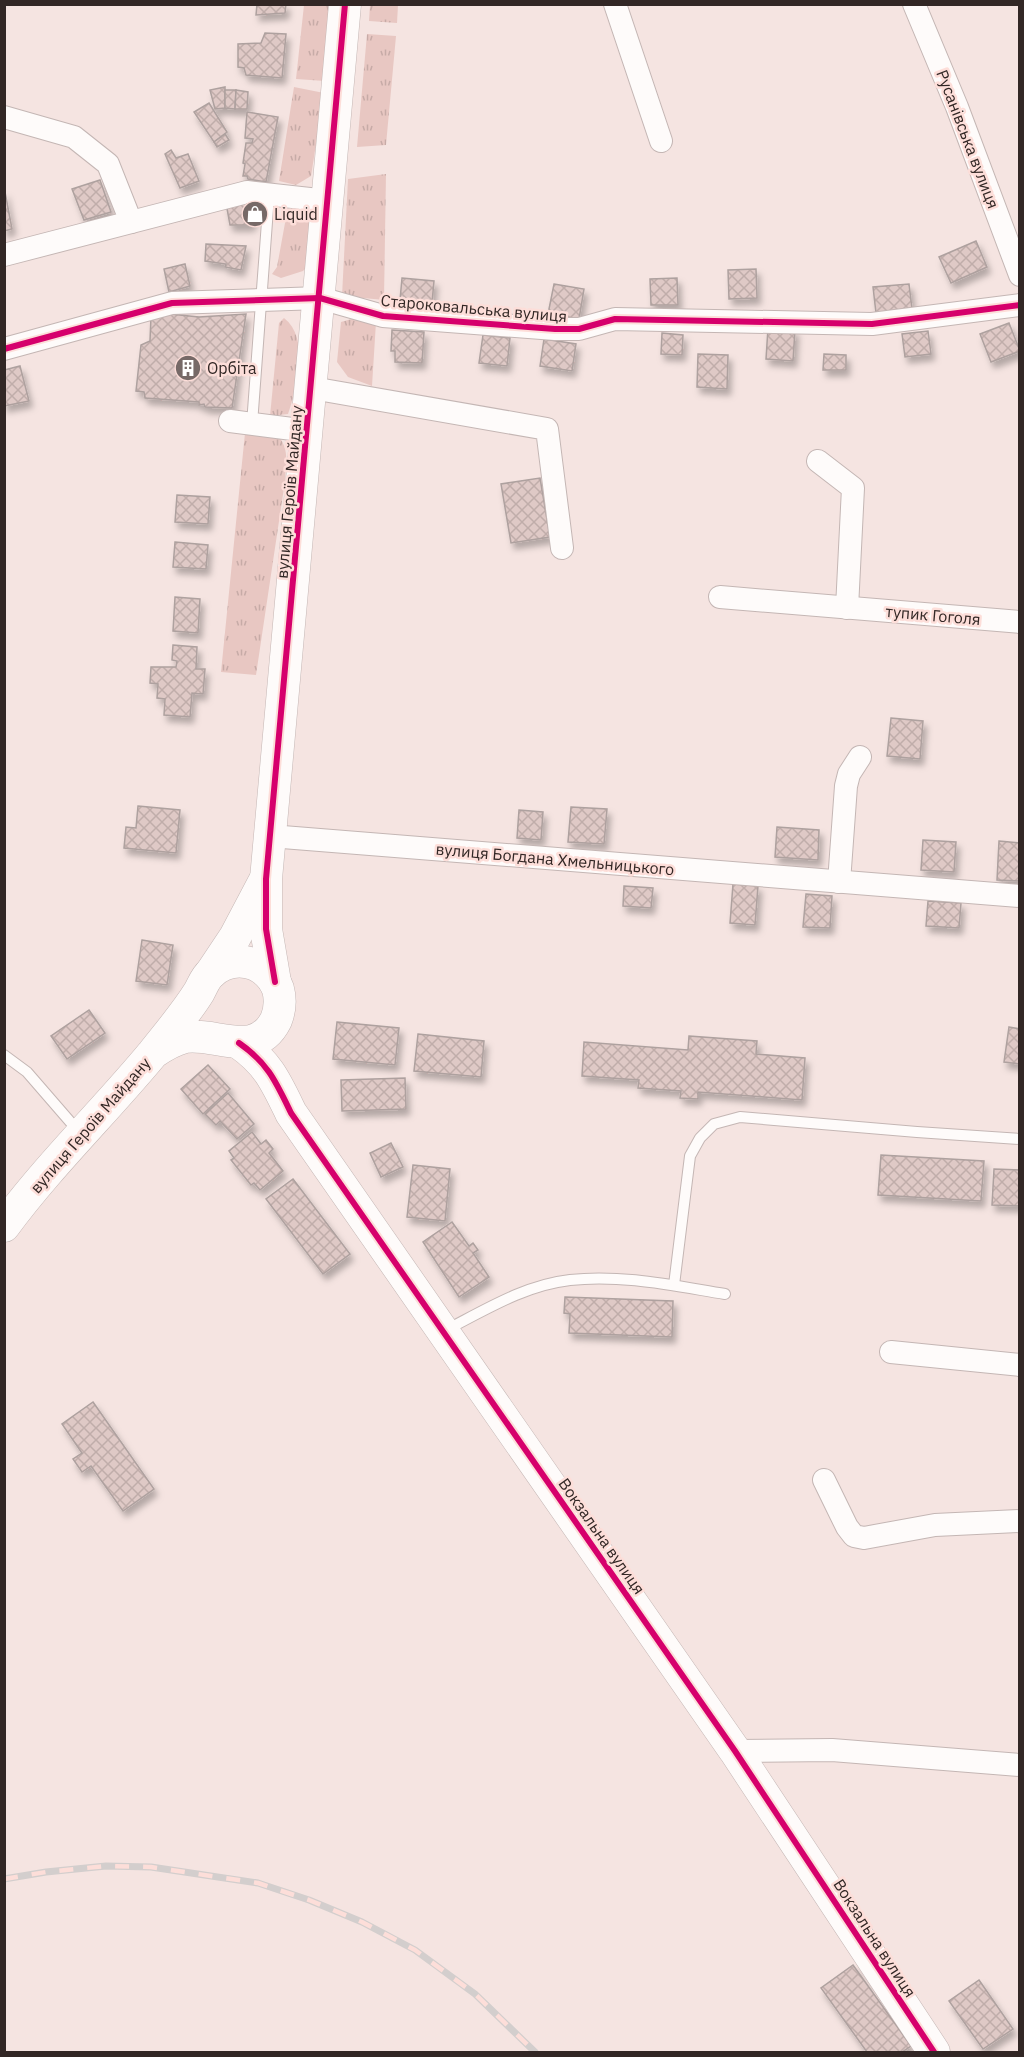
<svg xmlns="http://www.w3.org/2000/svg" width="1024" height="2057" font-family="'IBM Plex Sans',sans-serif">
  <defs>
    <pattern id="grass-tufts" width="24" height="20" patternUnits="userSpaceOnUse" patternTransform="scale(1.5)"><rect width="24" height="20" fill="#e8c7c2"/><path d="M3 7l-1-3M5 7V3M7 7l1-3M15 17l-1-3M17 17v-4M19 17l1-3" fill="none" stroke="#c7aba7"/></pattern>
    <pattern id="building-cross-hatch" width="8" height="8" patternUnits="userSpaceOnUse" patternTransform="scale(1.5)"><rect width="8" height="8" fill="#dfc9c6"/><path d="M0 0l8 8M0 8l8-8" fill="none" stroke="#c0adaa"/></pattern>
    <filter id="shadow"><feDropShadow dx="3.5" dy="6" stdDeviation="3" flood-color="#0004"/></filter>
  </defs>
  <rect width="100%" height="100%" fill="#f5e4e1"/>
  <g fill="url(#grass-tufts)">
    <path d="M304,5H333L325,81L296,79Z"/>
    <path d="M370,5H398L397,23L369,21Z"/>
    <path d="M367,34L396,36L386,145L357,147Z"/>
    <path d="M294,87L324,93L311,176L296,185L279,181Z"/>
    <path d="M386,174L384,300L342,296L348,179Z"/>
    <path d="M298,202L317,215L313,260L303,271L281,278L272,274L277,267L287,212Z"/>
    <path d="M362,316L376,322L372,386L348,377L337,362L341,322Z"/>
    <path d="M284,318C310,338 297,387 288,414L270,416L279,323Z"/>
    <path d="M245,433H276C290,449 286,460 285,481L256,675L221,672Z"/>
  </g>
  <g fill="url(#building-cross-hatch)" stroke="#aea19f" stroke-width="1.5" filter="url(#shadow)">
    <path d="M257,4H286L285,13L256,15Z"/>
    <path d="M265,33L286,34L282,78L246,75L244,68L238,67V44L261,43Z"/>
    <path d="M225,87V108L215,109L210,90Z"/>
    <path d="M225,90H236L235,109L225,108Z"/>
    <path d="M236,90L248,92L247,109H235Z"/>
    <path d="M209,103L227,132L214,142L194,112Z"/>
    <path d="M247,112L278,117L266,182L248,179L247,176H243L245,164L243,163L246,143H252L253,139L245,138Z"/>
    <path d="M225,134L229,140L217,147L214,142Z"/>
    <path d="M171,150L176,158L188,154L199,181L180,188L165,154Z"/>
    <path d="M100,180L111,212L84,220L72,189Z"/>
    <path d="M5,192L12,229L4,231V192Z"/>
    <path d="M252,199L257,207L251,225H230L226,203Z"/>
    <path d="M976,241L987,267L951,283L939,257Z"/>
    <path d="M206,244L246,246L241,270L225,267L226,264L205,261Z"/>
    <path d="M185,264L190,286L169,292L164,269Z"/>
    <path d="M756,269L757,298L729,299L728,270Z"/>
    <path d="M402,278L434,281L432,303L400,300Z"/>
    <path d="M677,278L678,305H651L650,279Z"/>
    <path d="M554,284L584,289L579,319L548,314Z"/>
    <path d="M909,284L912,309L876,313L873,287Z"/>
    <path d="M170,314L199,317L246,314L232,408L205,407L204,404L199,405V402L145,398L144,392L136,391L141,345L150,341L151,316Z"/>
    <path d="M1009,323L1020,351L991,362L980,334Z"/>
    <path d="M768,328L795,330L793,361L766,359Z"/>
    <path d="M392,330L424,332L422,363L395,362V351H391Z"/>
    <path d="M928,331L931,354L905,357L902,334Z"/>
    <path d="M662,333L683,335L682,355L661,354Z"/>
    <path d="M483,335L510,338L507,366L479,363Z"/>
    <path d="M544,339L576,344L572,371L540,366Z"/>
    <path d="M698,354L728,355L727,389L697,387Z"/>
    <path d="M824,354L846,355V370H823Z"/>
    <path d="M20,366L29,401L4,406V370Z"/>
    <path d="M540,478L550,537L511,543L501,484Z"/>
    <path d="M177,495L210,497L208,524L175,522Z"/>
    <path d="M175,542L208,545L206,569L173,567Z"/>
    <path d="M175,597L200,599L198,633L173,631Z"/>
    <path d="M173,645L197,647L196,669H205L203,694L192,693L190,717L164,715L165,699L157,698L158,684L150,683L151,667H176L177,661L172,660Z"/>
    <path d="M891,718L923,721L920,759L887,756Z"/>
    <path d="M138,806L180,810L176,853L124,848L126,827L136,828Z"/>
    <path d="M571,807L607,809L604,844L568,842Z"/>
    <path d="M519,810L543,812L541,840L517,838Z"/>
    <path d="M777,827L819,830L818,860L775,857Z"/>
    <path d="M923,840L956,842L954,872L921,870Z"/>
    <path d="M999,841L1020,843V881L997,880Z"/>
    <path d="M733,884L758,886L755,925L730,923Z"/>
    <path d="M624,886L653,888L651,908L623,906Z"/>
    <path d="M806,894L832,896L830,928L803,927Z"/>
    <path d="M928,901L961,903L959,928L926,926Z"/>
    <path d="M142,940L173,945L167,985L136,981Z"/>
    <path d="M89,1010L105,1033L67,1059L51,1036Z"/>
    <path d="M337,1022L399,1028L395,1065L333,1059Z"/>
    <path d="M1009,1027L1020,1029V1064L1004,1062Z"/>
    <path d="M418,1034L484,1041L481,1077L414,1071Z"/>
    <path d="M689,1036L757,1041L756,1054L805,1058L802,1100L698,1092V1099L680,1098L681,1091L638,1088L639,1080L582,1076L584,1042L688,1050Z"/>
    <path d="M208,1065L230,1089L203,1114L181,1089Z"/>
    <path d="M405,1078L406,1109L342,1111L341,1080Z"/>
    <path d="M228,1093L254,1124L237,1139L220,1121L216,1125L205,1114Z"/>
    <path d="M252,1132L261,1144L266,1140L273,1149L269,1153L283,1171L260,1190L254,1183L251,1185L231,1160L234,1158L229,1151Z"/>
    <path d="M391,1143L403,1167L381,1177L370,1153Z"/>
    <path d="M881,1155L984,1161L981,1201L878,1195Z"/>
    <path d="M413,1165L450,1169L445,1221L407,1217Z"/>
    <path d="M994,1169L1020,1170V1206L992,1205Z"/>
    <path d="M293,1179L350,1254L323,1274L266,1199Z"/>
    <path d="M452,1222L469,1246L473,1243L478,1250L473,1253L489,1277L459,1297L423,1242Z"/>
    <path d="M565,1297L673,1301L672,1337L569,1333L570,1314L564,1313Z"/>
    <path d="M93,1402L154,1489L123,1511L91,1466L82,1472L73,1459L82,1453L62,1424Z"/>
    <path d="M853,1965L911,2046L902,2052H867L821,1988Z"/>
    <path d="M979,1980L1013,2029L983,2049L949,2001Z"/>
  </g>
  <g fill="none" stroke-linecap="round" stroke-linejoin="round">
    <g stroke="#c4b6b4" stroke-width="12">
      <g id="lane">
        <path d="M252,424L269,195"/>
        <path d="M4,1055L27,1072L79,1132"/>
        <path d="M674,1285L690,1156L700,1138L714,1124L740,1117L917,1132L1020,1139"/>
        <path d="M446,1330C485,1310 525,1285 570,1280C621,1274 675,1286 725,1294"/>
      </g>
    </g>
    <g stroke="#c4b6b4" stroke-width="24">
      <g id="street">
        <path d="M615,4L661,141"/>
        <path d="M914,4L957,107L1020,275"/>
        <path d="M4,117L74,137L108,164L131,222"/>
        <path d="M4,255L247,192L328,201"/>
        <path d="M4,349L172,303L320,298L383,316L555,329H579L615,319L872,324L1020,305"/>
        <path d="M312,388L547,429L562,548"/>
        <path d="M230,421L308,431"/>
        <path d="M818,461L853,488L847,608"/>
        <path d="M720,597L1020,622"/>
        <path d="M270,836L1020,896"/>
        <path d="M839,882L846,786L849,774L860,757"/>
        <path d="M891,1352L1020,1365"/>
        <path d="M824,1480L847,1527L854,1536L864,1538L935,1525L1020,1521"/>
        <path d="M735,1751L832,1750L1020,1765"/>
      </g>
    </g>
    <g stroke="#c4b6b4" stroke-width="33">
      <g id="secondary">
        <path d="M211,973L235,937L264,882"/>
        <path d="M275,982L266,929V879L345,4"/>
        <path d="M239,1043C268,1063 276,1082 291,1113L735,1751L934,2052"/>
        <path d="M4,1226C49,1165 105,1111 153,1053C168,1034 186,1013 199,992C203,985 205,978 211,973C223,962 239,959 254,964C265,969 274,978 278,989C281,1000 280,1010 276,1020C256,1060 216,1032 185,1037C173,1040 163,1046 153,1053"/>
      </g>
    </g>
    <use href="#lane" stroke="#fefbfa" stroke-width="10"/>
    <use href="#street" stroke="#fefbfa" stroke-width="22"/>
    <use href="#secondary" stroke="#fefbfa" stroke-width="32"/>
    <g stroke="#d3cecd" stroke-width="7">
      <path id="rail" d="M4,1879L46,1872L106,1866L151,1867L258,1883L309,1900L362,1922L415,1950L475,1994L535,2052"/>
    </g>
    <use href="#rail" stroke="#fdded9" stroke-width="4.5" stroke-dasharray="14" stroke-linecap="butt"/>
    <g stroke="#fdded9" stroke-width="10">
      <g id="cycleway">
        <path d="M4,349L172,303L320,298L383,316L555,329H579L615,319L872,324L1020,305"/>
        <path d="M275,982L266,929V879L345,4"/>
        <path d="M239,1043C268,1063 276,1082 291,1113L735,1751L934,2052"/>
      </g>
    </g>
    <use href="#cycleway" stroke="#d6006c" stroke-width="6"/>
  </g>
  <defs>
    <g id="shop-disc" transform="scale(1.35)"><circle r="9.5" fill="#766967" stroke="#fdded9"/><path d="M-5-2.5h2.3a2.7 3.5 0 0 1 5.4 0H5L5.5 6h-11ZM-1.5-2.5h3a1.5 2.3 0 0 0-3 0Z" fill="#fff"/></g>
    <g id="building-disc" transform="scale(1.35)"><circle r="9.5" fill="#766967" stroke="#fdded9"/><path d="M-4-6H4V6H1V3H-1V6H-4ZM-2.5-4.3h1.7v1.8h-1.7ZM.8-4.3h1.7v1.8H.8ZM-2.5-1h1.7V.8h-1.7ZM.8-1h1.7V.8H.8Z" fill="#fff"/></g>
  </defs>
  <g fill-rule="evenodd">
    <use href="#shop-disc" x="255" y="214"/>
    <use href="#building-disc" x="188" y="368"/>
  </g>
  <g text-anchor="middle" stroke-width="5" stroke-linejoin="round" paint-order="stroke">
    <g font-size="16" fill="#322725" stroke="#fdded9">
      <text transform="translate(968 139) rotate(69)" y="6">Русанівська вулиця</text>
      <text transform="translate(474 308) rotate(5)" y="6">Староковальська вулиця</text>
      <text transform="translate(289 492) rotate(-85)" y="6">вулиця Героїв Майдану</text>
      <text transform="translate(933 615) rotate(5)" y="6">тупик Гоголя</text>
      <text transform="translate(555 859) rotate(5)" y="6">вулиця Богдана Хмельницького</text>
      <text transform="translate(90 1125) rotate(-49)" y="6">вулиця Героїв Майдану</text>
      <text transform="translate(602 1536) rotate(55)" y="6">Вокзальна вулиця</text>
      <text transform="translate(875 1938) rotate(57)" y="6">Вокзальна вулиця</text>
    </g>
    <g font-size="16" fill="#322725" stroke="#fdded9" text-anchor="start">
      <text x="274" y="220">Liquid</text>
      <text x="207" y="374">Орбіта</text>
    </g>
  </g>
  <rect width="1024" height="2057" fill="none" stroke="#322725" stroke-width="12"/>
</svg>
